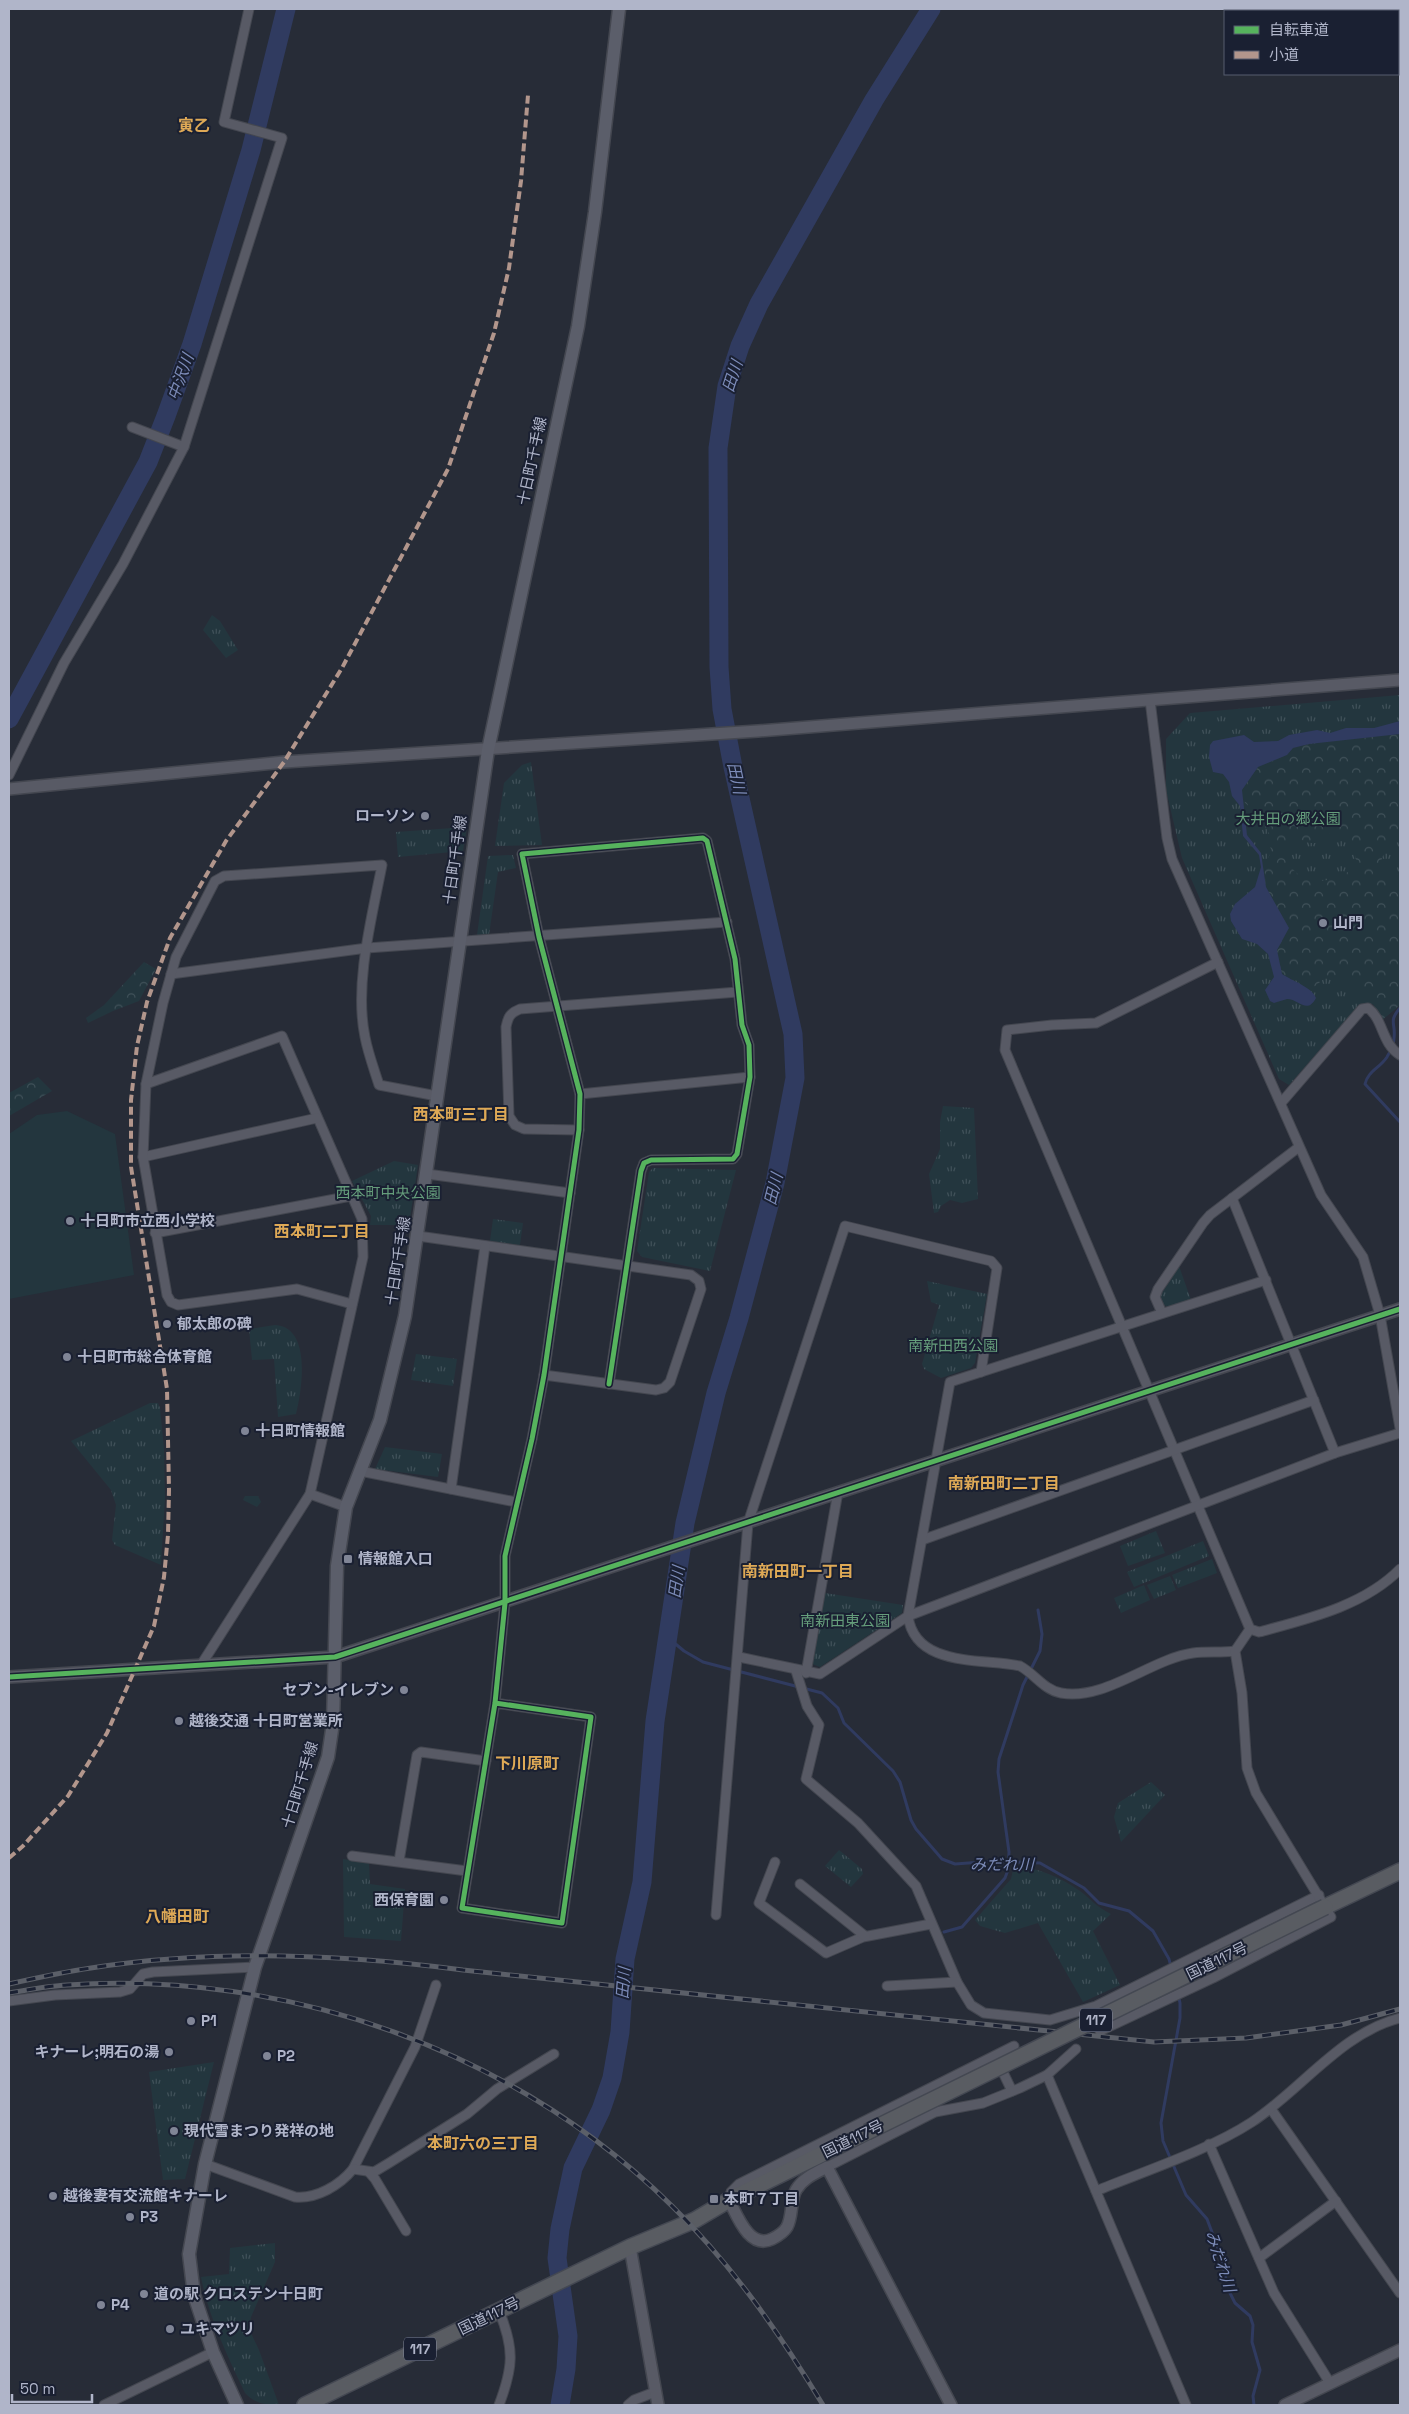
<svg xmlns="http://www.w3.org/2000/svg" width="1409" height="2414" font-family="'Space Grotesk','Noto Sans JP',sans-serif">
  <defs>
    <pattern id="grass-tufts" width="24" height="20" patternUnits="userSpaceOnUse" patternTransform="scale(1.25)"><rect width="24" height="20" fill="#23363e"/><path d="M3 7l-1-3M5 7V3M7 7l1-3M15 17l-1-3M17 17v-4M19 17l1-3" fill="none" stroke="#405159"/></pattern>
    <pattern id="forest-crowns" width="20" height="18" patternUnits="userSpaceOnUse" patternTransform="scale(1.25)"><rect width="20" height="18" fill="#23363e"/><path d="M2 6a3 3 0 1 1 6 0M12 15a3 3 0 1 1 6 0" fill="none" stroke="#405159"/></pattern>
  </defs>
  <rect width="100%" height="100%" fill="#272c37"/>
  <g fill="url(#grass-tufts)">
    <path d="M212,615L220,621L238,650L226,658L203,630Z"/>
    <path d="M1400,695V1005L1382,1020L1373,1004H1360L1289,1085L1279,1079L1182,858L1166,790V739L1190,713Z"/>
    <path d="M531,762L542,845L495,846L504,783L522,765Z"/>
    <path d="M467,827L463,851L398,857L396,832Z"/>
    <path d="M513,855L516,868L498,872L489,935H477L488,856Z"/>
    <path d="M943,1106L974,1108L978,1199L962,1203L950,1200L941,1206L938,1212L934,1213L929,1174L940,1149V1122Z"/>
    <path d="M394,1161L418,1165L409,1225H370L371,1216L352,1181Z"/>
    <path d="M653,1168L736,1170L710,1271L642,1257L637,1251L649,1172Z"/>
    <path d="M493,1219L523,1223L520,1245L490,1241Z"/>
    <path d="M1179,1266L1191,1300L1168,1307L1164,1305L1160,1296Z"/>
    <path d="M927,1281L987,1294L975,1363L971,1368L941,1378L924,1369L922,1364L939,1305L931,1302Z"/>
    <path d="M275,1325C312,1327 302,1390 296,1414L278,1417L274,1359L252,1360L249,1329Z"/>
    <path d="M416,1354L457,1359L453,1386L411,1380Z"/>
    <path d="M150,1403H158L160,1408L164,1449L165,1498L161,1565L115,1545L112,1540L116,1505L111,1490L71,1441Z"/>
    <path d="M385,1447L442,1454L438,1477L375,1469Z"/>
    <path d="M245,1496H258L261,1502L257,1507L243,1500Z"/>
    <path d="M1156,1531L1165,1553L1128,1566L1120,1546Z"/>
    <path d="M1203,1541L1209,1556L1134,1587L1127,1572Z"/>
    <path d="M1212,1559L1217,1573L1178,1588L1172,1575Z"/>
    <path d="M1170,1576L1176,1590L1154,1599L1147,1585Z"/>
    <path d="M1144,1585L1150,1600L1121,1613L1114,1598Z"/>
    <path d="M825,1593L903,1605L902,1613L820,1667L812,1664Z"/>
    <path d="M1151,1782L1165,1795L1121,1842L1114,1817L1118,1803Z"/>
    <path d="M839,1850L862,1869L863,1874L851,1887L825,1866Z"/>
    <path d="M343,1859L369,1863L370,1884L405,1889L401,1941L344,1937Z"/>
    <path d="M1014,1865C1040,1869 1058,1876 1080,1891C1091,1899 1096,1907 1111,1914L1093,1931L1120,1985L1083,2002L1038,1923L1005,1933L980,1926L975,1920L1011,1879Z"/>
    <path d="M214,2062L185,2179L163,2180L149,2072Z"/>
    <path d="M275,2243V2262L251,2317L249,2329L259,2350L279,2405C265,2405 254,2403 245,2393C227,2355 209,2318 201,2277L229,2274L230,2248Z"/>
  </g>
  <g fill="url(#forest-crowns)" fill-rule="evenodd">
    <path d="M1400,734V828L1390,835L1377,873L1382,879L1400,874V1005L1382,1020L1373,1004L1342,975C1338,975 1334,975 1330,976C1315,981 1315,997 1297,981C1293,978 1287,977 1282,974L1277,951L1288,928L1266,887L1264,866L1271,852L1269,833L1255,811L1245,803L1242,790L1258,767L1287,755L1293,748L1309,744ZM1332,832H1338L1353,846L1357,864C1334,891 1277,887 1290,839L1295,837C1315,846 1315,846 1332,832Z"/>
    <path d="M144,962L156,969L139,1001L113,1011L88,1023L86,1018L104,1005Z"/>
    <path d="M38,1077L52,1091L9,1116V1093Z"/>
  </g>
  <path fill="#23363e" d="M67,1111L115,1134L134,1275L9,1299V1134L37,1115Z"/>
  <path fill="#303b60" d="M1400,721V734L1309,744L1293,748L1287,755L1258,767L1242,790L1247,835L1261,853L1266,887L1289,928L1277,950L1282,974C1292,981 1312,987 1316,998C1307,1015 1299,999 1287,999C1283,1000 1278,1002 1274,1003L1270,1001L1265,990L1274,977L1268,954L1257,944L1242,939L1231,921L1230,914L1235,904L1255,887L1261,867L1259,855L1243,836L1240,806L1232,796L1229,782L1223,774L1213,772L1209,757L1210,745L1213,741L1244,735L1254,742L1278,741L1289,735L1317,730L1330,733L1346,728H1374Z"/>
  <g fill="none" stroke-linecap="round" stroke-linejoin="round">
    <g stroke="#303b60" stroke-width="3">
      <path d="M1400,1008C1388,1022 1396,1023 1394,1038C1394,1043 1390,1052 1387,1057C1380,1068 1368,1071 1365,1084L1400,1122"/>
      <path d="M666,1636L684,1651L703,1662L822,1693L838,1708L844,1723L893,1771L900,1782L911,1820L916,1829L942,1859L955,1864L995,1861L1040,1863L1084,1888L1099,1903L1129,1911L1153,1931L1169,1959L1171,1967"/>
      <path d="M944,1932L962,1927L1005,1878L1008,1870L1009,1852L998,1772L999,1759L1023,1685L1040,1651L1042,1634L1038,1610"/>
      <path d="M1176,1985L1180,2003V2018L1161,2123L1163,2141L1186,2195L1207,2219L1221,2256L1228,2289L1235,2303L1250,2316L1253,2325L1252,2342L1260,2370L1253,2396L1254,2405"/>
    </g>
    <g stroke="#303b60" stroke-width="19">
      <path d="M9,719L148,462L166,416L192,344L251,150L286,9"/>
      <path d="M560,2405L566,2369L568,2336L557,2258L560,2229L573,2168L601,2110L612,2078L620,2032L625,1959L642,1882L655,1721L685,1523L716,1393L739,1318L775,1183L795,1078L793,1034L733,767L722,709L719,667L718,448L727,386L740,346L759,304L874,100L931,9"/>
    </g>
    <g stroke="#444750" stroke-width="11">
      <g id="minor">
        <path d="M132,427L184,447"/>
        <path d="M1150,700L1167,838L1172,859L1321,1195L1363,1257L1380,1315L1400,1428"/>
        <path d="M9,775L64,663L123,564L184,447L282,138L224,122L249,9"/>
        <path d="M1218,962L1096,1023L1052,1025L1007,1030L1005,1050L1250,1629L1259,1632C1307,1619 1364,1606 1400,1569"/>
        <path d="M171,974L367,948L727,922"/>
        <path d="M146,1084L282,1036L362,1219L363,1257L310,1494L201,1665"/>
        <path d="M580,1094L750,1077"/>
        <path d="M1281,1103L1362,1009L1368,1008C1384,1020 1381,1043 1400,1055"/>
        <path d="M579,1130L524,1129L515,1125L509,1116L506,1027C508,1017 510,1013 520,1009L738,992"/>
        <path d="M143,1157L317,1118"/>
        <path d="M427,1174L570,1193"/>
        <path d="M1232,1198L1335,1453"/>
        <path d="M155,1233L351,1196"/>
        <path d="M418,1236L691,1275L699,1281L701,1289L670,1382L664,1388L656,1390L544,1375"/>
        <path d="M352,1304L297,1289L178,1305L171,1302L167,1295L143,1157L146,1084L163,1003L176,957L215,881L224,876L382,865C372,917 354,984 365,1037C368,1053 374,1069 379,1085L437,1096"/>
        <path d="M1162,1313L1155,1297L1158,1289L1203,1223L1210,1215L1299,1147"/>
        <path d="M360,1471L516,1502"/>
        <path d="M451,1489L485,1246"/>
        <path d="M310,1494L346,1507"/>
        <path d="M922,1540L1314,1400"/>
        <path d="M1235,1651C1221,1653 1207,1651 1193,1653C1151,1659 1105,1701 1061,1693C1044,1690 1035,1674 1020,1666C983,1658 915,1668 908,1616L950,1382L1266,1280"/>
        <path d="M739,1657L820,1674L908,1616L1335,1453L1400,1433"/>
        <path d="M796,1671L807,1706L819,1725L806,1779L858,1823L916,1886L957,1982L971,2005L984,2013L1050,2020L1096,2006L1319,1895"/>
        <path d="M806,1673L838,1492"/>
        <path d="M495,1703L591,1717L562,1923L462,1908L495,1703L505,1603V1556L532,1439L544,1375L579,1130L580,1094L539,937L522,854L703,838L707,841L735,959L742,1025L749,1045L750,1077L737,1154L733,1159L651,1160L644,1163L641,1171L609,1384"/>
        <path d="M352,1856L467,1871"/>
        <path d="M399,1861L417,1755L421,1752L486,1761"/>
        <path d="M775,1862L759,1903L826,1953L863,1937L931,1924"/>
        <path d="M800,1884L865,1936"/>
        <path d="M716,1915L748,1523L845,1226L991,1261L997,1268L981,1372"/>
        <path d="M887,1986L957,1982"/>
        <path d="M9,2001L55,1995L120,1992L130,1989L143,1974L153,1972L255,1967"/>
        <path d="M1100,2031L1213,1978L1331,1917L1256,1793L1247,1768L1242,1693L1235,1651L1250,1629"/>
        <path d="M999,2064L1012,2091"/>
        <path d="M1047,2075L1186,2405"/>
        <path d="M1271,2109L1400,2293"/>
        <path d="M1209,2144L1274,2293L1330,2383"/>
        <path d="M205,2164L295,2197C317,2199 340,2185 353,2169L415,2047L436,1985"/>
        <path d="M827,2167L935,2112L983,2103L1020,2088L1047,2075L1076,2049"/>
        <path d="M353,2169L374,2172L389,2163L467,2114L497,2089L554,2054"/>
        <path d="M369,2172L375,2179L406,2231"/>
        <path d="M1096,2191C1145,2171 1209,2150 1252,2122C1302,2089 1341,2033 1400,2018"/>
        <path d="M729,2199L731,2192L739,2184L1014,2046"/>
        <path d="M1259,2258L1336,2201"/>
        <path d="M499,2311C515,2349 513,2368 499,2405"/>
        <path d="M104,2405L213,2352"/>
        <path d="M628,2405L634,2400L655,2392"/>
      </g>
    </g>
    <g stroke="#444750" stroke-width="14">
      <g id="tertiary">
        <path d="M9,789L284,762L758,731L1400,680"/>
        <path d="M9,1677L335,1657L1400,1309"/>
        <path d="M729,2200C737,2215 749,2250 772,2239C778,2236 784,2232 787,2227C793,2216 790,2201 796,2190C803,2178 816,2173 827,2167L951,2405"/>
        <path d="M630,2247L658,2405"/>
        <path d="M1285,2405L1400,2350"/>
      </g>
    </g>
    <g stroke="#444750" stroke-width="15">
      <path id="secondary" d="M237,2405L213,2352L194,2295L189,2254L205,2164L255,1967L328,1757L333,1723L337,1566L346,1507L380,1420L405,1316L488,750L578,326L595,212L619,9"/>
    </g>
    <g stroke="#444852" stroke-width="18">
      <g id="trunk">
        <path d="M1325,1907L1400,1871"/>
        <path d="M305,2405L630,2247L695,2220L729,2200L867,2132"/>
      </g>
    </g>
    <use href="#minor" stroke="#585a65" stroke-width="9"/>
    <use href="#tertiary" stroke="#585a65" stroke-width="11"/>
    <use href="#secondary" stroke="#5b5e6a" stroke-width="12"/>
    <use href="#trunk" stroke="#595c62" stroke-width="15"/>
    <g stroke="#5b5f68" stroke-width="5">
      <g id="rail">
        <path d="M9,1984C36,1978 63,1972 91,1968C213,1949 341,1954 463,1970L1154,2042L1246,2038L1341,2025L1400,2009"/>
        <path d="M9,1993C28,1990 47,1986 67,1985C288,1970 515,2051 673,2207C733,2266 780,2334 823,2405"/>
      </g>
    </g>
    <use href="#rail" stroke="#1a2032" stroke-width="3" stroke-dasharray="9" stroke-linecap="butt"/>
    <g stroke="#444852" stroke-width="18" stroke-linecap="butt">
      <path id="trunk-bridge" d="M867,2132L1325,1907"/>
    </g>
    <use href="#trunk-bridge" stroke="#595c62" stroke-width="15"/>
    <path stroke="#b2968c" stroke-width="4" stroke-dasharray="8 4" stroke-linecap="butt" d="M9,1858L23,1846L68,1796L107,1733L154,1626L164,1577L168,1535L169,1490L167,1389L131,1167V1100L137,1046L147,1002L170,938L226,841L284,762L342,668L448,469L494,333L509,268L521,181L528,95"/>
    <g stroke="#1a2032" stroke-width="8">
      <g id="cycleway">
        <path d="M9,1677L335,1657L1400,1309"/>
        <path d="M495,1703L591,1717L562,1923L462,1908L495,1703L505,1603V1556L532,1439L544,1375L579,1130L580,1094L539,937L522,854L703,838L707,841L735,959L742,1025L749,1045L750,1077L737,1154L733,1159L651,1160L644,1163L641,1171L609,1384"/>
      </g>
    </g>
    <use href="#cycleway" stroke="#56b35d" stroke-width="5"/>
  </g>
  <g fill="#808596" stroke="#1a2032" stroke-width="2">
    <circle cx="425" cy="816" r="5"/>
    <circle cx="1323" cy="923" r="5"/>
    <circle cx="70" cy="1221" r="5"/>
    <circle cx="167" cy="1324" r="5"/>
    <circle cx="67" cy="1357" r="5"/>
    <circle cx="245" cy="1431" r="5"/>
    <rect x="343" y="1554" width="10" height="10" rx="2.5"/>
    <circle cx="404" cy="1690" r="5"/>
    <circle cx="179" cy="1721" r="5"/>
    <circle cx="444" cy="1900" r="5"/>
    <circle cx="191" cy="2021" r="5"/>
    <circle cx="169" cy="2052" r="5"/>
    <circle cx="267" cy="2056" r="5"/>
    <circle cx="174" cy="2131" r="5"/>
    <circle cx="53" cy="2196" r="5"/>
    <rect x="709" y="2194" width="10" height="10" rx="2.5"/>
    <circle cx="130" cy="2217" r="5"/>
    <circle cx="144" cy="2294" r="5"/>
    <circle cx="101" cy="2305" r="5"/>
    <circle cx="170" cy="2329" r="5"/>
  </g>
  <g text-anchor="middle" stroke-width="4" stroke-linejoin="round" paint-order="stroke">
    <g fill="#1a2032" stroke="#83889c" stroke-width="1">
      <rect x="1080" y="2008.5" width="32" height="23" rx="4"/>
      <rect x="404" y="2337.5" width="32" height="23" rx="4"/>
    </g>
    <g font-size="14" font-weight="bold" fill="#b0b5c9">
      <text x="1096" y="2025">117</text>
      <text x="420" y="2354">117</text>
    </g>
    <g font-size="15" fill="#b0b5c9" stroke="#1a2032">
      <text transform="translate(532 461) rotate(-78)" y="5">十日町千手線</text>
      <text transform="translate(455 860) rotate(-82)" y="5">十日町千手線</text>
      <text transform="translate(398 1261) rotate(-81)" y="5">十日町千手線</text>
      <text transform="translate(300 1785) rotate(-73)" y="5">十日町千手線</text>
      <text transform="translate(1217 1961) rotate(-26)" y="5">国道117号</text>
      <text transform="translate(853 2139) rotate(-26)" y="5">国道117号</text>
      <text transform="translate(489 2316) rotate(-26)" y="5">国道117号</text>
    </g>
    <g font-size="15" font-weight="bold" fill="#b0b5c9" stroke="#1a2032" text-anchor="start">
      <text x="415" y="821" text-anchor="end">ローソン</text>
      <text x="1333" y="928">山門</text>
      <text x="80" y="1226">十日町市立西小学校</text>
      <text x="177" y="1329">郁太郎の碑</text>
      <text x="77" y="1362">十日町市総合体育館</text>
      <text x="255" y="1436">十日町情報館</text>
      <text x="358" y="1564">情報館入口</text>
      <text x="394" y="1695" text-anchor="end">セブン-イレブン</text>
      <text x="189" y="1726">越後交通 十日町営業所</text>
      <text x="434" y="1905" text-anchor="end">西保育園</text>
      <text x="201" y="2026">P1</text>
      <text x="159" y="2057" text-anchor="end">キナーレ;明石の湯</text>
      <text x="277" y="2061">P2</text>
      <text x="184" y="2136">現代雪まつり発祥の地</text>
      <text x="63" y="2201">越後妻有交流館キナーレ</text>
      <text x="724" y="2204">本町７丁目</text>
      <text x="140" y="2222">P3</text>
      <text x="154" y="2299">道の駅 クロステン十日町</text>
      <text x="111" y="2310">P4</text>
      <text x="180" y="2334">ユキマツリ</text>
    </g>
    <g font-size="15" fill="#659d7b" stroke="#1a2032">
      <text x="1288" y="824">大井田の郷公園</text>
      <text x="388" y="1198">西本町中央公園</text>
      <text x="953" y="1351">南新田西公園</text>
      <text x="845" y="1626">南新田東公園</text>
    </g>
    <g font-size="16" font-weight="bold" fill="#dea956" stroke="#1a2032">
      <text x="194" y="131">寅乙</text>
      <text x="461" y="1120">西本町三丁目</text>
      <text x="322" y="1237">西本町二丁目</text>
      <text x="1004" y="1489">南新田町二丁目</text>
      <text x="798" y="1577">南新田町一丁目</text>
      <text x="527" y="1769">下川原町</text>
      <text x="177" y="1922">八幡田町</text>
      <text x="483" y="2149">本町六の三丁目</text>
    </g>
    <g font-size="16" font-style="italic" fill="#7c8bb8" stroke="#1a2032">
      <text transform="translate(732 376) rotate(-72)" y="6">田川</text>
      <text transform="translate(180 377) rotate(-70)" y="6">中沢川</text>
      <text transform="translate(737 778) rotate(78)" y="6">田川</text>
      <text transform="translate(773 1189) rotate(-76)" y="6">田川</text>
      <text transform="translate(676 1582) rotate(-82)" y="6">田川</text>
      <text x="1002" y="1870">みだれ川</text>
      <text transform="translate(623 1983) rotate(-86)" y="6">田川</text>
      <text transform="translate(1221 2261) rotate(72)" y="6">みだれ川</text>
    </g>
  </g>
  <rect width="1409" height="2414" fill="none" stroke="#b0b5c9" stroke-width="20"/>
  <rect x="1224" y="10" width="175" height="65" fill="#1a2032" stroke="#565c6e"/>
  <rect x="1234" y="26" width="25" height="8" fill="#56b35d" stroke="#565c6e"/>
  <text x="1269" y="35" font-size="15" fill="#b0b5c9">自転車道</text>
  <rect x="1234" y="51" width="25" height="8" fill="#b2968c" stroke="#565c6e"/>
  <text x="1269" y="60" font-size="15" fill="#b0b5c9">小道</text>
  <path d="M12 2394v8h80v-8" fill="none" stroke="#b0b5c9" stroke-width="2.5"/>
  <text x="20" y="2394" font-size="15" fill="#b0b5c9" stroke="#1a2032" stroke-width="4" paint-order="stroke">50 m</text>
</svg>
